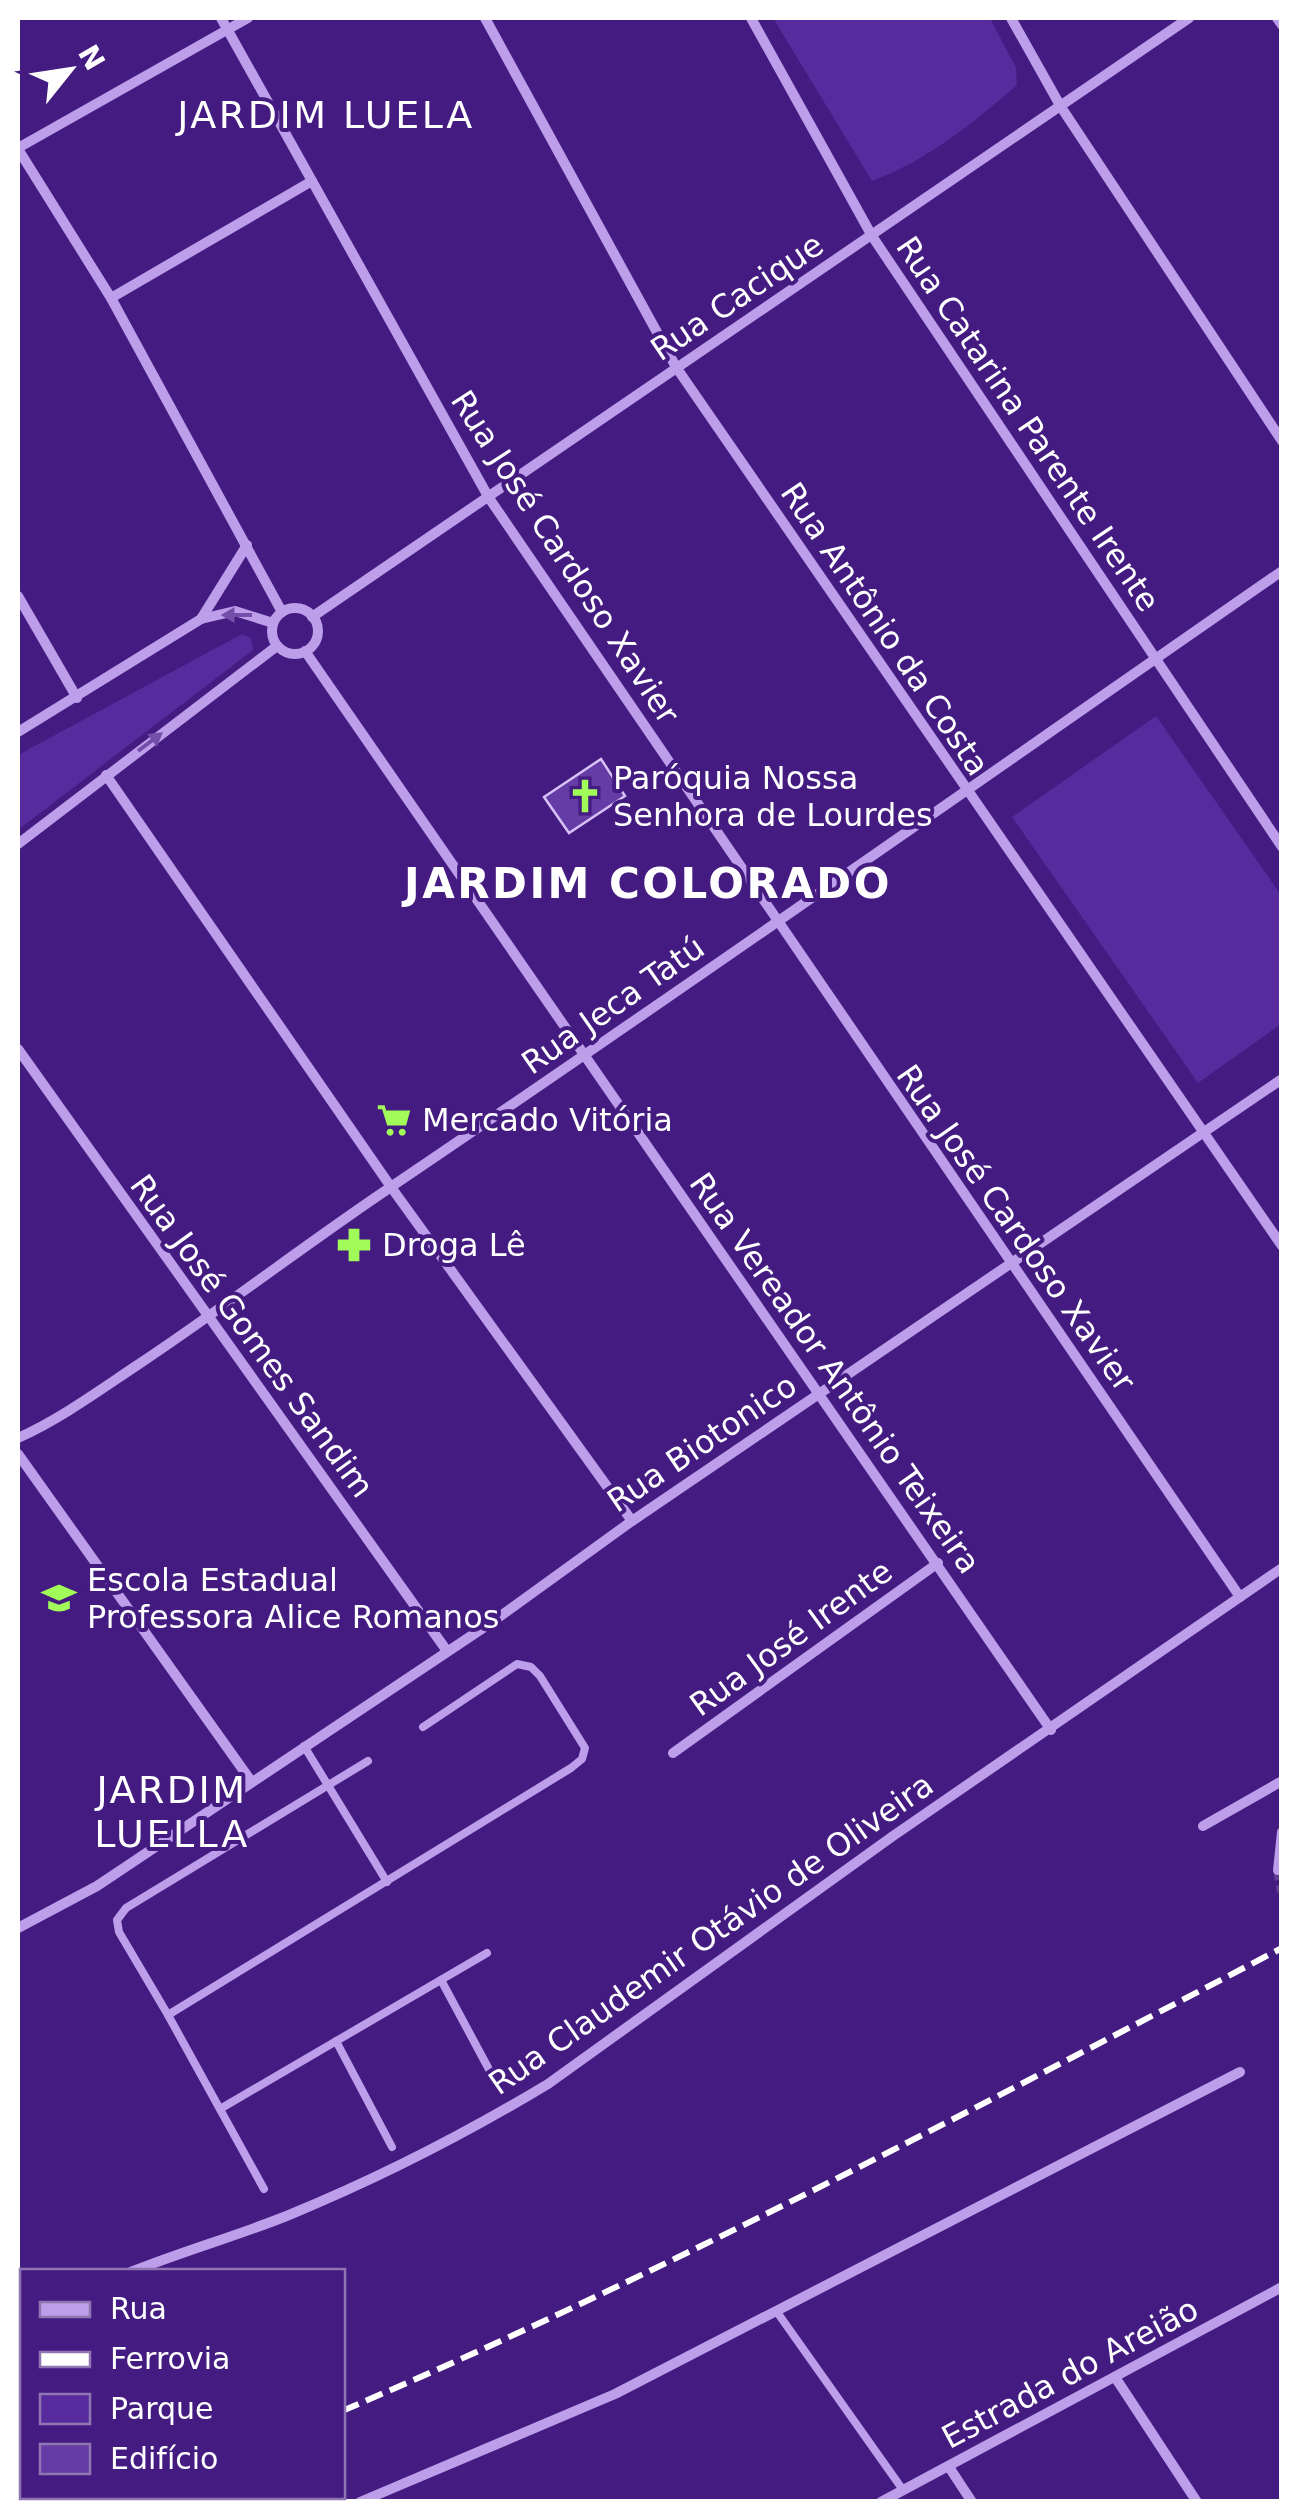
<svg xmlns="http://www.w3.org/2000/svg" width="1299" height="2519" font-family="'DejaVu Sans',sans-serif">
  <rect width="100%" height="100%" fill="#441b80"/>
  <g fill="#572a9d">
    <path d="M773,18H990L1016,68L1017,85C974,123 926,161 872,181Z"/>
    <path d="M242,634L251,638L253,650L18,830V755Z"/>
    <path d="M1156,716L1281,895V1024L1198,1083L1012,817Z"/>
  </g>
  <path fill="#653ba6" stroke="#d7c2f7" stroke-width="2.5" d="M601,759L625,796L569,833L544,797Z"/>
  <g fill="none" stroke-linecap="round" stroke-linejoin="round">
    <path stroke="#603d93" stroke-width="10" stroke-dasharray="10 5" stroke-linecap="butt" d="M1278,1870L1282,1892"/>
    <g stroke="#bc9eea" stroke-width="8">
      <path d="M304,1746L387,1882"/>
      <path d="M368,1761L126,1908L117,1920L119,1932L168,2015L571,1768L582,1759L585,1748L540,1676L531,1667L517,1664L423,1727"/>
      <path d="M441,1980L499,2088"/>
      <path d="M168,2015L264,2189"/>
      <path d="M336,2041L392,2147"/>
      <path d="M220,2109L487,1953"/>
      <path d="M777,2312L903,2490"/>
    </g>
    <g stroke="#bc9eea" stroke-width="10">
      <path d="M221,18L489,498L1240,1597"/>
      <path d="M485,18L676,367L1282,1246"/>
      <path d="M751,18L872,236L1282,847"/>
      <path d="M1011,18L1061,107L1282,441"/>
      <path d="M1277,18L1282,25"/>
      <path d="M18,148L248,18"/>
      <path d="M18,149L111,298L282,612"/>
      <path d="M111,298L312,181"/>
      <path d="M18,596L77,698"/>
      <circle cx="295" cy="631" r="23"/>
      <path d="M312,617L1189,18"/>
      <path d="M201,619L235,611L273,623"/>
      <path d="M305,651L1051,1730"/>
      <path d="M18,732L201,619L247,545"/>
      <path d="M106,775L391,1187L632,1521"/>
      <path d="M18,844L277,646"/>
      <path d="M18,1049L447,1651"/>
      <path d="M18,1438C60,1419 97,1392 136,1366C219,1311 298,1250 382,1193C684,989 982,779 1282,571"/>
      <path d="M18,1454L251,1781"/>
      <path d="M673,1753L938,1563"/>
      <path d="M1203,1826L1282,1781"/>
      <path d="M1278,1870L1282,1832"/>
      <path d="M18,1928L97,1886L495,1620L632,1521L1282,1079"/>
      <path d="M131,2272C183,2251 237,2236 289,2215C379,2178 465,2134 548,2084L893,1836L1282,1568"/>
      <path d="M18,2318L22,2316"/>
      <path d="M1115,2377L1197,2502"/>
      <path d="M949,2467L972,2502"/>
      <path d="M360,2502L615,2394L1240,2072"/>
      <path d="M881,2502L1282,2287"/>
    </g>
    <g stroke="#fff" stroke-width="6" stroke-dasharray="18 8" stroke-linecap="butt">
      <path d="M342,2411C664,2274 971,2110 1282,1948"/>
      <path d="M128,2502L140,2496"/>
    </g>
  </g>
  <defs><path id="oneway-solid" d="M-6-.8H1V-3.2L6.5 0L1 3.2V.8H-6Z" transform="scale(2.5)"/></defs>
  <g fill="#744faa">
    <use href="#oneway-solid" transform="translate(237 615) rotate(-180)"/>
    <use href="#oneway-solid" transform="translate(150 742) rotate(-37)"/>
  </g>
  <defs>
    <g id="church-bare" transform="scale(2.7)"><path d="M-1.2-6h2.4v3.5h3.3v2.4h-3.3V6h-2.4V-.1h-3.3v-2.4h3.3Z" fill="#a1fc5a" stroke="#441b80" stroke-width="2.5" paint-order="stroke"/></g>
    <g id="supermarket-bare" transform="scale(2.7)"><path d="M-6-5.5h2.5l.6 2H6L4.5 2H-2.5L-4.4-4H-6ZM-1.5 3.2a1.3 1.3 0 1 0 .1 0ZM3 3.2a1.3 1.3 0 1 0 .1 0Z" fill="#a1fc5a" stroke="#441b80" stroke-width="2.5" paint-order="stroke"/></g>
    <g id="pharmacy-bare" transform="scale(2.7)"><path d="M-2-6h4v4h4v4h-4v4h-4v-4h-4v-4h4Z" fill="#a1fc5a" stroke="#441b80" stroke-width="2.5" paint-order="stroke"/></g>
    <g id="school-bare" transform="scale(2.7)"><path d="M0-5L7-2L0 1L-7-2ZM-4 1L0 2.5L4 1V4Q0 6-4 4Z" fill="#a1fc5a" stroke="#441b80" stroke-width="2.5" paint-order="stroke"/></g>
  </defs>
  <g fill-rule="evenodd">
    <use href="#church-bare" x="585" y="796"/>
    <use href="#supermarket-bare" x="394" y="1120"/>
    <use href="#pharmacy-bare" x="354" y="1245"/>
    <use href="#school-bare" x="59" y="1598"/>
  </g>
  <g text-anchor="middle" stroke-width="8" stroke-linejoin="round" paint-order="stroke">
    <g font-size="32" fill="#fff" stroke="#441b80">
      <text transform="translate(737 297) rotate(-34)" y="11">Rua Cacique</text>
      <text transform="translate(1028 424) rotate(56)" y="11">Rua Catarina Parente Irente</text>
      <text transform="translate(565 557) rotate(57)" y="11">Rua José Cardoso Xavier</text>
      <text transform="translate(885 629) rotate(56)" y="11">Rua Antônio da Costa</text>
      <text transform="translate(613 1005) rotate(-35)" y="11">Rua Jeca Tatú</text>
      <text transform="translate(1016 1228) rotate(55)" y="11">Rua José Cardoso Xavier</text>
      <text transform="translate(252 1336) rotate(54)" y="11">Rua José Gomes Sandim</text>
      <text transform="translate(835 1373) rotate(55)" y="11">Rua Vereador Antônio Teixeira</text>
      <text transform="translate(702 1443) rotate(-34)" y="11">Rua Biotonico</text>
      <text transform="translate(791 1638) rotate(-36)" y="11">Rua José Irente</text>
      <text transform="translate(711 1934) rotate(-35)" y="11">Rua Claudemir Otávio de Oliveira</text>
      <text transform="translate(1070 2373) rotate(-28)" y="11">Estrada do Areião</text>
    </g>
    <g font-size="32" fill="#fff" stroke="#441b80" text-anchor="start">
      <text x="613" y="789">Paróquia Nossa<tspan x="613" dy="37">Senhora de Lourdes</tspan></text>
      <text x="422" y="1131">Mercado Vitória</text>
      <text x="382" y="1256">Droga Lê</text>
      <text x="87" y="1591">Escola Estadual<tspan x="87" dy="37">Professora Alice Romanos</tspan></text>
    </g>
    <g font-size="38" letter-spacing="2.5" fill="#fff" stroke="#441b80">
      <text x="326" y="128">JARDIM LUELA</text>
      <text x="172" y="1803">JARDIM<tspan x="172" dy="44">LUELLA</tspan></text>
    </g>
    <g font-size="42" font-weight="bold" letter-spacing="2.5" fill="#fff" stroke="#441b80">
      <text x="648" y="898">JARDIM COLORADO</text>
    </g>
  </g>
  <rect width="1299" height="2519" fill="none" stroke="#ffffff" stroke-width="40"/>
  <rect x="20" y="2269" width="325" height="230" fill="#441b80" stroke="#8f76b3" stroke-width="2.5"/>
  <rect x="40" y="2302" width="50" height="15" fill="#bc9eea" stroke="#8f76b3" stroke-width="2.5"/>
  <text x="110" y="2319" font-size="30" fill="#ffffff">Rua</text>
  <rect x="40" y="2352" width="50" height="15" fill="#ffffff" stroke="#8f76b3" stroke-width="2.5"/>
  <text x="110" y="2369" font-size="30" fill="#ffffff">Ferrovia</text>
  <rect x="40" y="2394" width="50" height="30" fill="#572a9d" stroke="#8f76b3" stroke-width="2.5"/>
  <text x="110" y="2419" font-size="30" fill="#ffffff">Parque</text>
  <rect x="40" y="2444" width="50" height="30" fill="#653ba6" stroke="#8f76b3" stroke-width="2.5"/>
  <text x="110" y="2469" font-size="30" fill="#ffffff">Edifício</text>
  <g transform="translate(70 70) rotate(60)" stroke="#441b80" stroke-width="8" paint-order="stroke">
  <path d="M0-8L18 38L0 25L-18 38Z" fill="#ffffff"/>
  <text y="-15" font-size="28" font-weight="bold" text-anchor="middle" fill="#ffffff">N</text>
  </g>
</svg>
